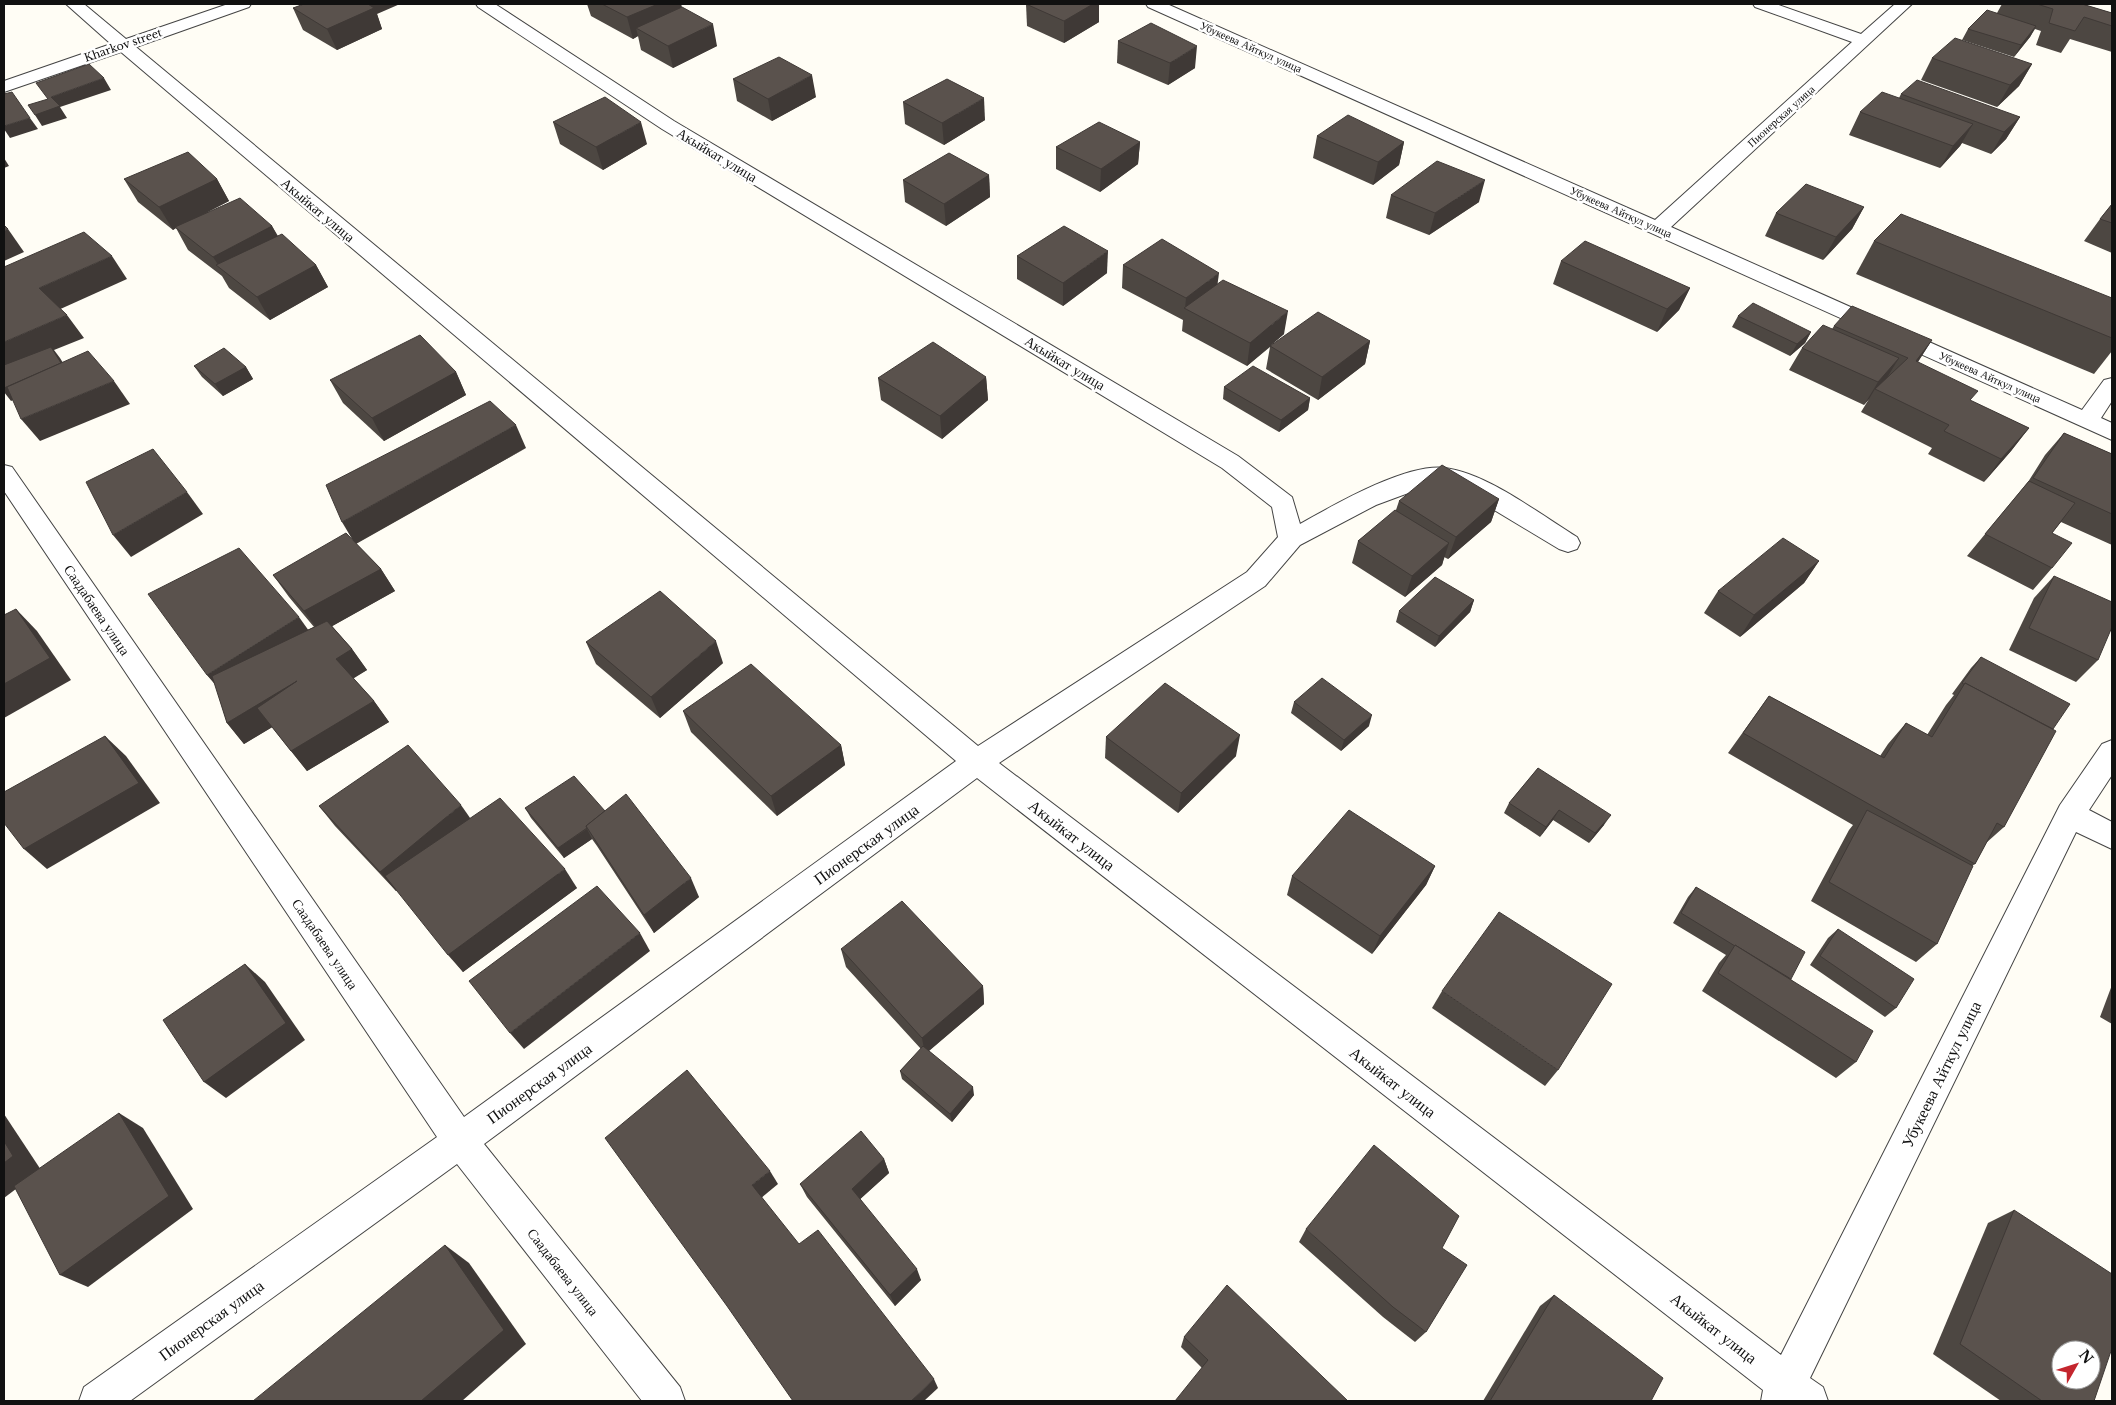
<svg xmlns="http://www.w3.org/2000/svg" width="2116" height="1405" font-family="'Libre Baskerville',serif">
  <rect width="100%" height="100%" fill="#fffdf5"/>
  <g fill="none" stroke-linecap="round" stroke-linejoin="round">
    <g stroke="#444" stroke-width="2">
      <g id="minor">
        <path d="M66,4H84L126,39L228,4H251L249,7L136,47L978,746L1247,572L1278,537L1272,507L1222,468L662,129L478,7L476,4H495L674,121L1238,456L1292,497L1300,524C1334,505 1406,463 1445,468C1487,473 1541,515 1577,537L1580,543L1577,549L1568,552L1559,549L1466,493L1445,484L1430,485L1376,505L1300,545L1265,586L999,763L1781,1355L2060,805L2102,744L2112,740V775L2089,810L2112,822V849L2076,832L1810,1378L1823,1387L1828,1401H1761L1763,1390L977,778L484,1144L680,1387L685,1401H642L457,1164L130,1401H79L84,1387L437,1137L4,491V465L12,467L464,1117L956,761L121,52L4,92V81L111,44Z"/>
        <path d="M1146,4H1167L1655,220L1852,42L1755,7L1753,4H1776L1861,34L1895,4H1912L1671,227L2082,410L2104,380L2112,378V401L2101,418L2112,423V440L1148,7Z"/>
      </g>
    </g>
    <use href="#minor" fill="#fff" fill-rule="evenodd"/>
  </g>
  <g fill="#4d4742">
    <path d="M587,4H681L682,8L717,46L673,68L641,50L638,36L633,39L591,16Z"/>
    <path d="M1026,4H1099V22L1064,43L1027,26Z"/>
    <path d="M2002,4H2082L2112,13V52L2070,39L2061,53L2036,45L2041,31L2035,29L2030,37L2014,57L1962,40L1968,29L1997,13Z"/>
    <path d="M293,8L377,14L382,29L337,50L303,30Z"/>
    <path d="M1118,41L1195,68L1168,85L1117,63Z"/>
    <path d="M1932,58L2032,64L2019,86L1997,107L1921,80Z"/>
    <path d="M733,79L816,97L772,121L737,101Z"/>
    <path d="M1901,94L2020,117L2006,139L1991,154L1962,143L1960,146L1940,168L1849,135L1860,112L1899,98Z"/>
    <path d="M903,102L985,120L944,145L905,124Z"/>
    <path d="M553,122L647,144L603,170L560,144Z"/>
    <path d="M1317,136L1404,142L1399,165L1373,185L1313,158Z"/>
    <path d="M1140,142L1138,164L1100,192L1056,169V147Z"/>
    <path d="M989,175L990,197L946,226L905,202L903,180Z"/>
    <path d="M124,179H217L229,201L208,212L272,226L278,236L316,265L328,287L270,320L229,288L222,276L188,250L176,228L173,230L138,202Z"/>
    <path d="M1391,195L1479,202L1429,235L1386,218Z"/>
    <path d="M2112,204V253L2084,241L2100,219Z"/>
    <path d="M1864,207L1852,229L1823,260L1765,236L1776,213Z"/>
    <path d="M1874,241L2112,298V351L2094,374L1856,274Z"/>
    <path d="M1017,256L1107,273L1063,306L1017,279Z"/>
    <path d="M1561,261L1690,288L1679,310L1657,332L1553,284Z"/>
    <path d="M1123,265L1218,284L1284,334L1271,345L1370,341L1365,364L1318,400L1266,369L1270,347L1247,366L1182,331L1183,320L1122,288Z"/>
    <path d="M1738,316L1811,332L1805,343L1790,356L1732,327Z"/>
    <path d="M1834,326L1932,340L1918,362L1971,401L2029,428L2011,451L1984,482L1928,454L1932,448L1861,412L1869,399L1864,405L1789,370L1802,348L1832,329Z"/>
    <path d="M194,366L246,367L253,379L223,396L202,377Z"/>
    <path d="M456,372L466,395L384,441L343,403L330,380Z"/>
    <path d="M986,377L988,400L942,439L881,400L878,378Z"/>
    <path d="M1224,387L1310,398L1308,410L1279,432L1223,399Z"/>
    <path d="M2064,433L2112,454V545L2061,522L2052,533V568L2033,590L1967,556L2028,482L2045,455Z"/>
    <path d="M526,448L356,544L381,569L395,591L332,626L352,649L367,670L353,678L374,701L389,722L307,771L272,727L244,744L227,723L215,684L207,675L314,627L289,597L273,575L353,540Z"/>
    <path d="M1499,499L1491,522L1448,559L1444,557L1442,565L1405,597L1352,563L1358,541L1396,510L1399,501Z"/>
    <path d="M1819,561L1804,583L1740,637L1704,613L1718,591Z"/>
    <path d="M2054,576L2098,660L2076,682L2009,650L2034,598Z"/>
    <path d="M1474,600L1470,612L1435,647L1396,622L1399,611Z"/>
    <path d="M586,642L723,663L660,718L596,664Z"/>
    <path d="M1981,657L2053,729L2004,827L1986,843L1975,864L1972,866L1937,944L1916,962L1811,901L1849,830L1853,825L1728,753L1769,696L1880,756L1888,744L1906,723L1927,735L1946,705L1954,695L1952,694L1971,668Z"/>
    <path d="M1294,702L1369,726L1341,751L1291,713Z"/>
    <path d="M683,711L841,745L845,765L777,816L691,732Z"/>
    <path d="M1106,737L1236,756L1178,813L1105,758Z"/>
    <path d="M1538,768L1604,825L1589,843L1553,820L1540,837L1504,813L1509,803Z"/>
    <path d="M319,806L470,818L577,888L463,972L397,890L396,891L335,826Z"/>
    <path d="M525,808L605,811L699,897L654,933L597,846L592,839L564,858L531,818Z"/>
    <path d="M1435,866L1426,885L1372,954L1287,895L1292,876Z"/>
    <path d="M1696,887L1791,979L1856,1062L1836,1078L1702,991L1719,963L1726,955L1673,923L1688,897Z"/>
    <path d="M1838,929L1896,1008L1885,1017L1810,965L1828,938Z"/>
    <path d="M841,949L983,986L984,1004L929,1051L974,1095L952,1122L902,1079L900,1071L921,1049L846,967Z"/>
    <path d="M2112,985V1024L2100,1017Z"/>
    <path d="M1442,991L1558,1070L1545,1086L1432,1008Z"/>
    <path d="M884,1159L889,1173L860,1199L921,1280L895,1306L807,1197L800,1184Z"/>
    <path d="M2014,1210L2094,1401H2001L1933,1354L1988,1223Z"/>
    <path d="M1306,1229L1426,1332L1415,1342L1383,1317L1299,1242Z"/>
    <path d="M1554,1295L1651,1401H1483L1540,1306Z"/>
    <path d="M1184,1337L1348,1401L1202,1368L1181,1347Z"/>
  </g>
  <g fill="#3f3936">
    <path d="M366,4H400L377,14L382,29L337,50L327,29Z"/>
    <path d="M658,4H681L683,16L636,28L638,36L633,39L627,17Z"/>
    <path d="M1093,4H1099V22L1064,43V21Z"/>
    <path d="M713,24L717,46L673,68L668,46Z"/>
    <path d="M2036,26L2030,37L2014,57L2021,45Z"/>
    <path d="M1197,46L1195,68L1168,85L1170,63Z"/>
    <path d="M2032,64L2019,86L1997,107L2010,85Z"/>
    <path d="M812,75L816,97L772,121L768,99Z"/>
    <path d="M104,78L111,90L60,107L67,118L42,126L35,115L51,97Z"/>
    <path d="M984,98L985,120L944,145L942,123Z"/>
    <path d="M2020,117L2006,139L1991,154L2004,132Z"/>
    <path d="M30,118L38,129L10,138L4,129V126Z"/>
    <path d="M641,122L647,144L603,170L596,147Z"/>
    <path d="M1973,124L1960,146L1940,168L1953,146Z"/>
    <path d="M1140,142L1138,164L1100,192L1101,169Z"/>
    <path d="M1404,142L1399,165L1373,185L1378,162Z"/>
    <path d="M4,158L9,166L4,168Z"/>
    <path d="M989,175L990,197L946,226L944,204Z"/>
    <path d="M217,179L229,201L176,228L175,227L176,228L173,230L159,207Z"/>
    <path d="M1485,180L1479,202L1429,235L1435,213Z"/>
    <path d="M1864,207L1852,229L1823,260L1836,237Z"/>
    <path d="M272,226L284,249L221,269L213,257Z"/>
    <path d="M8,229L24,252L4,261V231Z"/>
    <path d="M1108,251L1107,273L1063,306V283Z"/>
    <path d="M112,256L127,279L56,311L39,288Z"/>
    <path d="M316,265L328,287L270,320L257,297Z"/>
    <path d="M1219,273L1216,296L1185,309L1186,298Z"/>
    <path d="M1690,288L1679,310L1657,332L1667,309Z"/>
    <path d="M1288,311L1284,334L1247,366L1250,343Z"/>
    <path d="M67,315L84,338L54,350L60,358L71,376L11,401L4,392V342Z"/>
    <path d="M1811,332L1805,343L1790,356L1797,344Z"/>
    <path d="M1932,340L1917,363L1916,361Z"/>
    <path d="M1370,341L1365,364L1318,400L1322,377Z"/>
    <path d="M1899,358L1885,381L1875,389L1869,399L1864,405L1878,382Z"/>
    <path d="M246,367L253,379L223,396L215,384Z"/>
    <path d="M456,372L466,395L384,441L372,418Z"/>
    <path d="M986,377L988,400L942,439L940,416Z"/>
    <path d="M114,381L130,404L40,441L21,419Z"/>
    <path d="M1310,398L1308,410L1279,432L1281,420Z"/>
    <path d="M516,425L526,448L355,544L342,522Z"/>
    <path d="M2029,428L2011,451L1984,482L2001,459Z"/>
    <path d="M187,492L203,514L131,557L113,535Z"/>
    <path d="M1499,499L1491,522L1448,559L1456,537Z"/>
    <path d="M1449,543L1442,565L1405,597L1412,576Z"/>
    <path d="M1819,561L1804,583L1740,637L1754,615Z"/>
    <path d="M381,569L395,591L320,633L304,611Z"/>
    <path d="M1474,600L1470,612L1435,647L1439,636Z"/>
    <path d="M16,609L37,631L71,680L4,718V684Z"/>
    <path d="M299,617L314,638L225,696L207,675Z"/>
    <path d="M716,641L723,663L660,718L651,697Z"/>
    <path d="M352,649L367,670L351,680L336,659Z"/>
    <path d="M297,681L313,703L244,744L227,723Z"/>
    <path d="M374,701L389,722L307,771L291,751Z"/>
    <path d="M1372,715L1369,726L1341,751L1344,740Z"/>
    <path d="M1240,735L1236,756L1178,813L1181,793Z"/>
    <path d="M105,736L126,756L160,803L47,869L24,849Z"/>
    <path d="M841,745L845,765L777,816L771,796Z"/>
    <path d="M461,805L475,825L396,891L380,872Z"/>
    <path d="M1559,810L1553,820L1540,837L1546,827Z"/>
    <path d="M1611,815L1604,825L1589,843L1595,833Z"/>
    <path d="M587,829L592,839L564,858L558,848Z"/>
    <path d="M1435,866L1426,885L1372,954L1380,936Z"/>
    <path d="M565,869L577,888L463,972L448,955Z"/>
    <path d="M691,878L699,897L654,933L644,915Z"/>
    <path d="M640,933L650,951L524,1049L510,1033Z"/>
    <path d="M245,964L265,982L305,1040L226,1098L204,1082Z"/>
    <path d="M983,986L984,1004L925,1054L922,1038Z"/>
    <path d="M973,1087L974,1095L952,1122L950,1114Z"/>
    <path d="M119,1113L143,1128L193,1209L88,1287L60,1275Z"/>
    <path d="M4,1114L41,1170L4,1198Z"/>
    <path d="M884,1159L889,1173L857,1202L852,1189Z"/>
    <path d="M770,1171L778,1184L760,1199L752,1185Z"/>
    <path d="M445,1245L469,1263L526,1344L462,1401H421Z"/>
    <path d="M917,1269L921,1280L895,1306L890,1295Z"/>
    <path d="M934,1379L938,1388L924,1401H911Z"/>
  </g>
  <g fill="#5a524d" stroke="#3f3936" fill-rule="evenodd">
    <path d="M304,4H368L374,8L327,29L293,8Z"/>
    <path d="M602,4H658L627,17Z"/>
    <path d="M1026,4H1093L1064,21Z"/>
    <path d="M2037,4H2082L2112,13V26L2084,17L2075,31L2049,23L2053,9Z"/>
    <path d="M682,7L713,24L668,46L636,28Z"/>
    <path d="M1987,10L2036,26L2021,45L1968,29Z"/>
    <path d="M1151,23L1197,46L1170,63L1118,41Z"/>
    <path d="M1955,38L2032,64L2010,85L1932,58Z"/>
    <path d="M779,57L812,75L768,99L733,79Z"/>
    <path d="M89,64L104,78L51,97L60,106L35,115L28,105L48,99L36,83Z"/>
    <path d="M947,79L984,98L942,123L903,102Z"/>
    <path d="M1917,80L2020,117L2004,132L1901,94Z"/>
    <path d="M12,92L30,118L4,126V94Z"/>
    <path d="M1882,92L1973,124L1953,146L1860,112Z"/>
    <path d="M605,97L641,122L596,147L553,122Z"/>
    <path d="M1348,115L1404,142L1378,162L1317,136Z"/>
    <path d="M1099,122L1140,142L1101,169L1056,147Z"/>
    <path d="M188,152L217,179L159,207L124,179Z"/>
    <path d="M949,153L989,175L944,204L903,180Z"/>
    <path d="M1437,161L1485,180L1435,213L1391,195Z"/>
    <path d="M1806,184L1864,207L1836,237L1776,213Z"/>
    <path d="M240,198L272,226L213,257L175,227Z"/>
    <path d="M2112,204V223L2100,219Z"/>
    <path d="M1901,214L2112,298V338L1874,241Z"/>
    <path d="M4,225L8,229L4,231Z"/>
    <path d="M1064,226L1108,251L1063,283L1017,256Z"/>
    <path d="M84,232L112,256L39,288L67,315L4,342V267Z"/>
    <path d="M282,234L316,265L257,297L216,265Z"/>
    <path d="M1162,239L1219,273L1186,298L1123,265Z"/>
    <path d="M1585,241L1690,288L1667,309L1561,261Z"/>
    <path d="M1223,280L1288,311L1250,343L1184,308Z"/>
    <path d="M1753,303L1811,332L1797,344L1738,316Z"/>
    <path d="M1852,306L1932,340L1916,361L1978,391L1970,400L2029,428L2001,459L1944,431L1949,425L1875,389L1908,358L1834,326Z"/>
    <path d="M1318,312L1370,341L1322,377L1270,346Z"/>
    <path d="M1823,325L1899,358L1878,382L1802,348Z"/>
    <path d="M420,335L456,372L372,418L330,380Z"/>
    <path d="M933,342L986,377L940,416L878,378Z"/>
    <path d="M51,347L61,363L4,388V365Z"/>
    <path d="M224,348L246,367L215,384L194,366Z"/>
    <path d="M88,351L114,381L21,419L7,387Z"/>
    <path d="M1253,366L1310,398L1281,420L1224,387Z"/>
    <path d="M490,401L516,425L342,522L326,485Z"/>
    <path d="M2064,433L2112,454V514L2033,478Z"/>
    <path d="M153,449L187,492L113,535L86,482Z"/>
    <path d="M1442,465L1499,499L1456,537L1399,501Z"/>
    <path d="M2029,481L2075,503L2052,533L2072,543L2052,568L1985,534Z"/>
    <path d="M1395,510L1449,543L1412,576L1358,541Z"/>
    <path d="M346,533L381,569L304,611L273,575Z"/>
    <path d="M1783,538L1819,561L1754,615L1718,591Z"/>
    <path d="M239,548L299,617L207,675L148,594Z"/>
    <path d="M2054,576L2112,602V627L2098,660L2029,628Z"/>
    <path d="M1435,577L1474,600L1439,636L1399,611Z"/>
    <path d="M660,591L716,641L651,697L586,642Z"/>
    <path d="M16,609L50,658L4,684V615Z"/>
    <path d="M327,621L352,649L336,659L374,701L291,751L257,708L297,681L227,723L212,676Z"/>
    <path d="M1981,657L2070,704L2053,729L1965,683V685L1962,683Z"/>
    <path d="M751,664L841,745L771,796L683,711Z"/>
    <path d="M1322,678L1372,715L1344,740L1294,702Z"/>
    <path d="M1165,683L1240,735L1181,793L1106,737Z"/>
    <path d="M1965,683L2056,731L2004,827L1997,823L1975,864L1743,733L1769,696L1884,758L1906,723L1932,737Z"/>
    <path d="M105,736L139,783L24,849L4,823V792Z"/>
    <path d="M408,745L461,805L380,872L319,806Z"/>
    <path d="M1538,768L1611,815L1595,833L1559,810L1546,827L1509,803Z"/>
    <path d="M574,776L605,811L586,826L587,828L558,848L525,808Z"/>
    <path d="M626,794L691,878L644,915L586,826Z"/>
    <path d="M500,798L565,869L448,955L385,876Z"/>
    <path d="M1349,810L1435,866L1380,936L1292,876Z"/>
    <path d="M1867,810L1973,866L1937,944L1829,882Z"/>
    <path d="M597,886L640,933L510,1033L469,981Z"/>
    <path d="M1696,887L1805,952L1791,979L1735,945V946L1681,913Z"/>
    <path d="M902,901L983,986L922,1038L841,949Z"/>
    <path d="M1499,912L1612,984L1558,1070L1442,991Z"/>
    <path d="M1838,929L1914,979L1896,1008L1820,956Z"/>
    <path d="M1735,945L1873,1031L1856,1062L1718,973Z"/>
    <path d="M245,964L286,1023L204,1082L163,1020Z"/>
    <path d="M923,1046L973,1087L950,1114L900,1071Z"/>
    <path d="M687,1070L770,1171L752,1185L799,1244L818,1230L934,1379L911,1401H793L727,1306L605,1138Z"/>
    <path d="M119,1113L169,1196L60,1275L14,1186Z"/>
    <path d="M861,1131L884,1159L852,1189L917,1269L890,1295L800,1184Z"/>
    <path d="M4,1141L13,1156L4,1163Z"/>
    <path d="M1374,1145L1459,1216L1442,1248L1467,1265L1426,1332L1393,1307L1306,1229Z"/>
    <path d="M2014,1210L2112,1274V1348L2094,1401H2042L1960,1344ZM2061,1350H2091V1380H2061Z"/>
    <path d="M445,1245L504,1330L421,1401H253Z"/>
    <path d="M1227,1285L1348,1401H1175L1208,1360L1184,1337Z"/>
    <path d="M1554,1295L1663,1378L1651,1401H1490Z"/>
  </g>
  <g text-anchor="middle" stroke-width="5" stroke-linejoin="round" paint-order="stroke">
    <g font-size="11" fill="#111" stroke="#fff">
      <text transform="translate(123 45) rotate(-19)" y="4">Kharkov street</text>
      <text transform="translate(1251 47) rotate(24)" y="4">Убукеева Айткул улица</text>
      <text transform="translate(1781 116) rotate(-42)" y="4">Пионерская улица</text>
      <text transform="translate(1621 212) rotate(24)" y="4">Убукеева Айткул улица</text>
      <text transform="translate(1990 377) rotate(24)" y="4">Убукеева Айткул улица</text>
    </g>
    <g font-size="14" fill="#111" stroke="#fff">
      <text transform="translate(717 155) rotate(31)" y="5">Акыйкат улица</text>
      <text transform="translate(318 210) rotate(40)" y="5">Акыйкат улица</text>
      <text transform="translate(1065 363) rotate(31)" y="5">Акыйкат улица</text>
      <text transform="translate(97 610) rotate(56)" y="5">Саадабаева улица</text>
      <text transform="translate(325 944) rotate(56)" y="5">Саадабаева улица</text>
      <text transform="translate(563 1272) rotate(52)" y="5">Саадабаева улица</text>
    </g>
    <g font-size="16" fill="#111" stroke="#fff">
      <text transform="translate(1072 835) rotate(38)" y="6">Акыйкат улица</text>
      <text transform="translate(866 844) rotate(-36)" y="6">Пионерская улица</text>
      <text transform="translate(1941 1074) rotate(-64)" y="6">Убукеева Айткул улица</text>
      <text transform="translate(1393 1082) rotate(38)" y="6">Акыйкат улица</text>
      <text transform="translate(539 1083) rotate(-36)" y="6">Пионерская улица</text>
      <text transform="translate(211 1320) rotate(-36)" y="6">Пионерская улица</text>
      <text transform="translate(1714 1328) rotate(38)" y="6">Акыйкат улица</text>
    </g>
  </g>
  <rect width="2116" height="1405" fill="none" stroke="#111111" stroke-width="10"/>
  <g transform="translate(2076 1365) rotate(51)"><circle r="24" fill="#ffffff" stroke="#a0a0a0"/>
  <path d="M0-4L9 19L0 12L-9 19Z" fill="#c4262e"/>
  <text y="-8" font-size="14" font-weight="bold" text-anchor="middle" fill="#111111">N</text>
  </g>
</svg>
